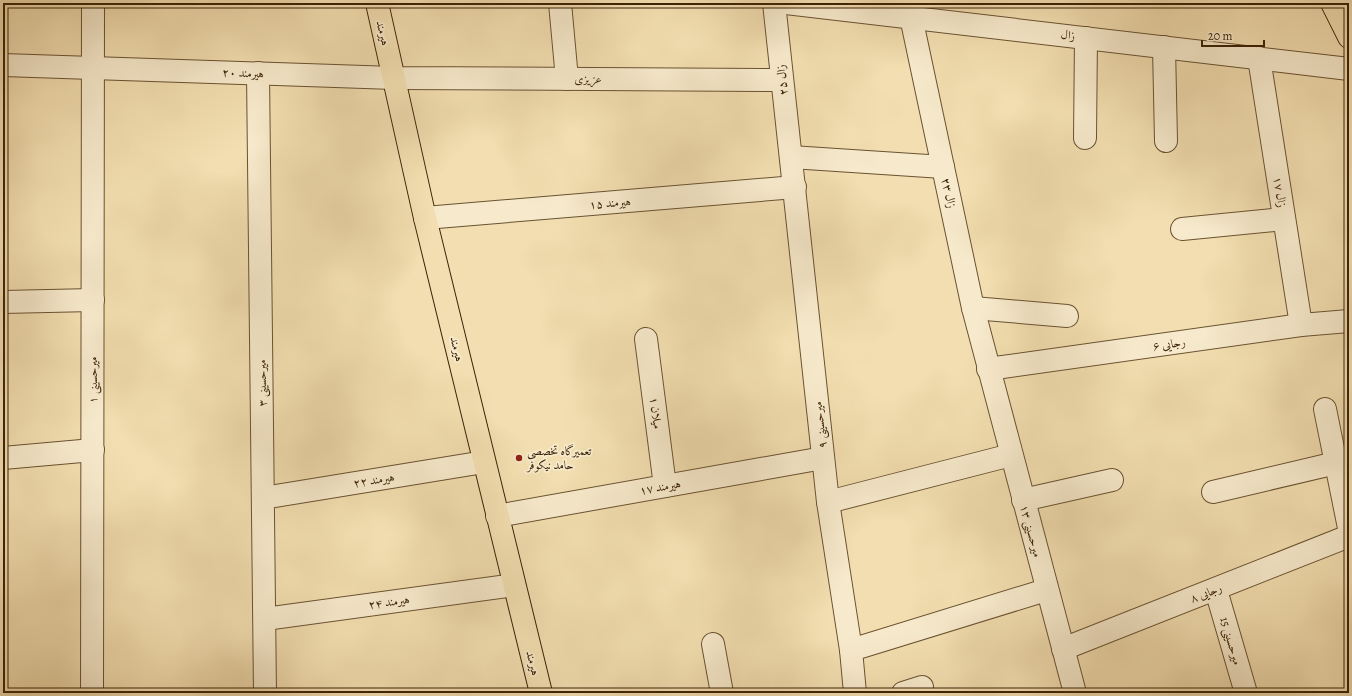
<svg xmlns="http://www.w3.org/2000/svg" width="1352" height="696" font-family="Alegreya,Amiri,serif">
  <rect width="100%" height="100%" fill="#f2deb0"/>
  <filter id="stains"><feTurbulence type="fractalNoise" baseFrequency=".005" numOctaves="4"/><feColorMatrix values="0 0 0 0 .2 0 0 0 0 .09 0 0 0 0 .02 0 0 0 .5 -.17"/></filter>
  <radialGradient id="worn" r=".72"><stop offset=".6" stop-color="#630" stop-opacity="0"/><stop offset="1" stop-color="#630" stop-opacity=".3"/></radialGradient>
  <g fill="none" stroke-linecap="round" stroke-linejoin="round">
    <g stroke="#6a5231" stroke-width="24">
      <g id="minor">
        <path d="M560,3L567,79"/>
        <path d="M774,3L828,502L851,650L855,693"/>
        <path d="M786,3L1349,69"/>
        <path d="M911,17L973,308L1075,693"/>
        <path d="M1164,47L1166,141"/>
        <path d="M1259,58L1301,325"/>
        <path d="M3,65L394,78L782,80"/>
        <path d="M258,73L265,693"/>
        <path d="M1085,138L1086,38"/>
        <path d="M791,157L943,167"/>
        <path d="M425,218L795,187"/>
        <path d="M1182,229L1284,219"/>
        <path d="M3,302L93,300"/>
        <path d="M973,308L1067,316"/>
        <path d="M646,339L665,486"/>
        <path d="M988,369L1301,325L1349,321"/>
        <path d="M1325,409L1349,528"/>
        <path d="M3,458L93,450"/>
        <path d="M1213,492L1336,463"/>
        <path d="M263,498L484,462"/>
        <path d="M1023,500L1112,480"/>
        <path d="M828,502L1011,455"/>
        <path d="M497,516L823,458"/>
        <path d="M1216,590L1246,693"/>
        <path d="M265,619L514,585"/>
        <path d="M713,644L722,693"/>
        <path d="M1063,649L1349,536"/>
        <path d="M851,650L1046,590"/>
        <path d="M92,693L93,3"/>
        <path d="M903,693L922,687"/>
      </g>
    </g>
    <g stroke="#3c2307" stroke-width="24">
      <g id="major">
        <path d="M377,3L425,218L541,693"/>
        <path d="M1332,3L1349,37"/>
      </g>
    </g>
    <use href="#minor" stroke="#f7eacc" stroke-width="22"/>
    <use href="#major" stroke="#f2deb0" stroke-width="22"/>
  </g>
  <circle fill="#8f2418" stroke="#f7eacc" stroke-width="1.5" cx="519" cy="458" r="4"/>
  <g text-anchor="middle" stroke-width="3.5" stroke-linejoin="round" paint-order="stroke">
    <g font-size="12" fill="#3c2307" stroke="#f7eacc">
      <text transform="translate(383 33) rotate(77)" y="4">هیرمند</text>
      <text transform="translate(1068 35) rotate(7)" y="4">زال</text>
      <text transform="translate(243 73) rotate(2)" y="4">هیرمند ۲۰</text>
      <text x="588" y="83">عزیزی</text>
      <text transform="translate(782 80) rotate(-96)" y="4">زال ۲۵</text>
      <text transform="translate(1280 192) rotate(81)" y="4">زال ۱۷</text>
      <text transform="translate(949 193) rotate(78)" y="4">زال ۲۳</text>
      <text transform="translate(610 203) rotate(-5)" y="4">هیرمند ۱۵</text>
      <text transform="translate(1169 344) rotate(-8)" y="4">رجایی ۶</text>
      <text transform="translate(457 349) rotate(77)" y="4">هیرمند</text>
      <text transform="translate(93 380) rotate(-90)" y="4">میرحسینی ۱</text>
      <text transform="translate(262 383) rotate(-91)" y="4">میرحسینی ۳</text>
      <text transform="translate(656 413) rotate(83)" y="4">میلان ۱</text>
      <text transform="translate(820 425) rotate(-96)" y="4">میرحسینی ۹</text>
      <text transform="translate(374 480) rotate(-9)" y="4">هیرمند ۲۲</text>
      <text transform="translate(660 487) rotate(-10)" y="4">هیرمند ۱۷</text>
      <text transform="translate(1031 531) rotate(75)" y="4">میرحسینی ۱۳</text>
      <text transform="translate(1206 593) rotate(-21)" y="4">رجایی ۸</text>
      <text transform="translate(389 602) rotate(-8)" y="4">هیرمند ۲۴</text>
      <text transform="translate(1231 641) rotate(74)" y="4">میرحسینی 15</text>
      <text transform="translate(533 663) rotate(76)" y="4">هیرمند</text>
    </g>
    <g font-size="12" fill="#3c2307" stroke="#f7eacc" text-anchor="start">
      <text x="527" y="455">تعمیرگاه تخصصی<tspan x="527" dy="14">حامد نیکوفر</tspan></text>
    </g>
  </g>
  <rect width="1352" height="696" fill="none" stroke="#f2deb0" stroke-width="16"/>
  <rect x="4" y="4" width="1344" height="688" fill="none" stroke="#3c2307" stroke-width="2"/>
  <rect x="8" y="8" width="1336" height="680" fill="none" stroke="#3c2307"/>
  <path d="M1202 40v6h62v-6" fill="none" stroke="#3c2307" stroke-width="2"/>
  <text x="1208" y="40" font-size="12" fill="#3c2307" stroke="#f7eacc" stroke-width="3" paint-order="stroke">20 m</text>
  <rect width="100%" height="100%" filter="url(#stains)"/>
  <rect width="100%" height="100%" fill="url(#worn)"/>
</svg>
